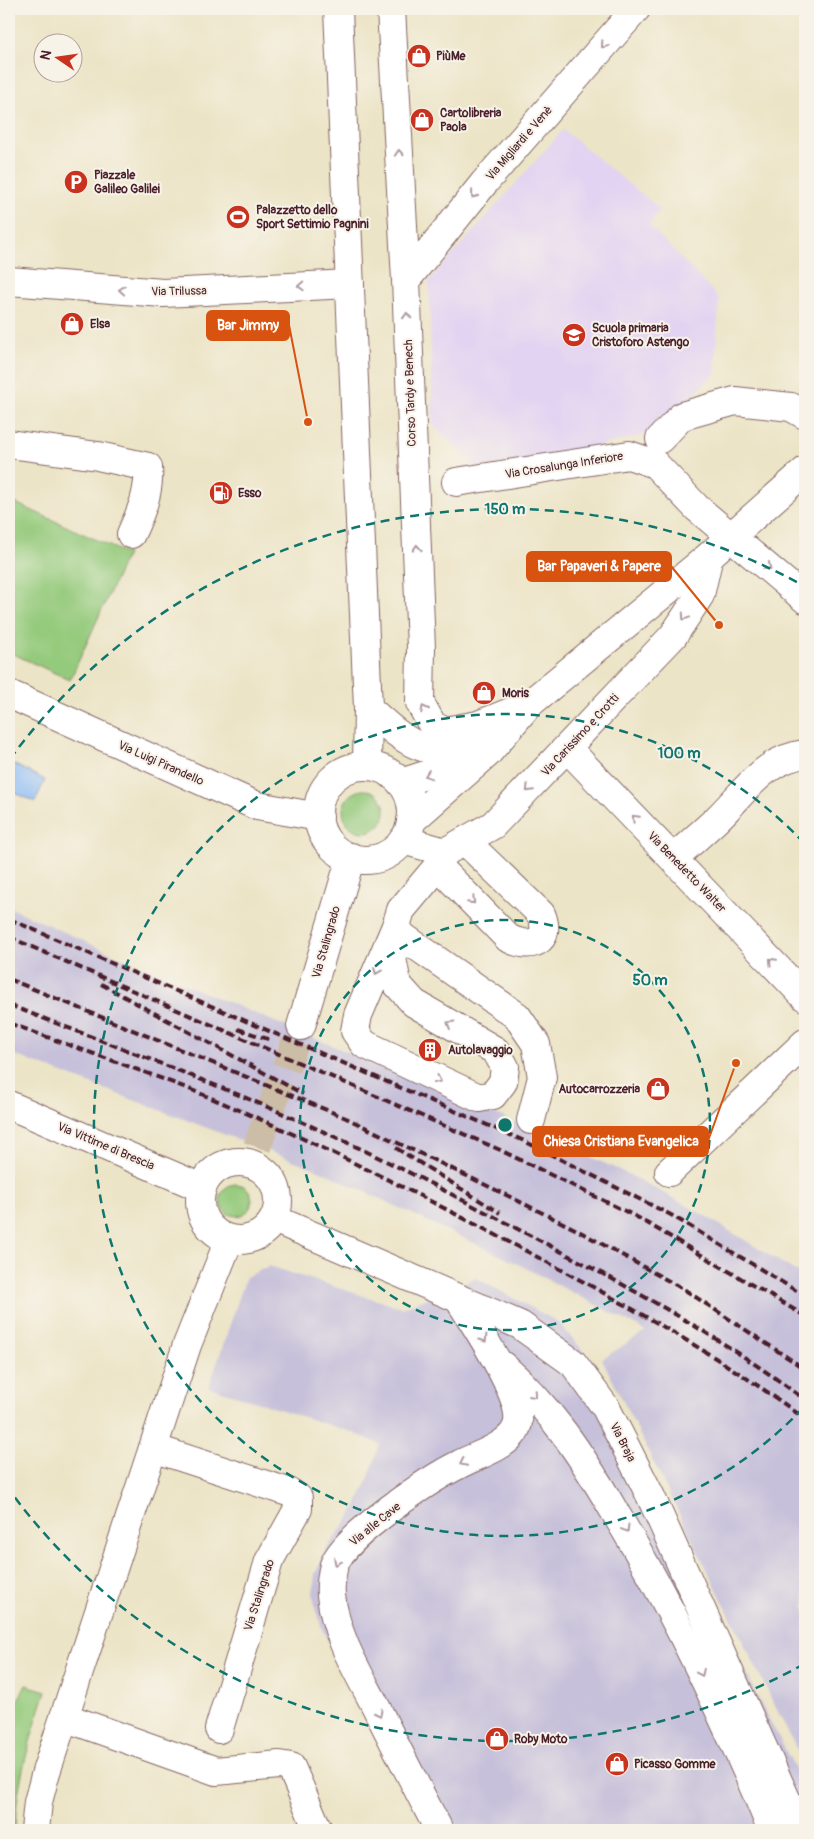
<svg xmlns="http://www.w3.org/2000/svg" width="814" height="1839" font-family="Pangolin,sans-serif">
  <rect width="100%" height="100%" fill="#f7f3e8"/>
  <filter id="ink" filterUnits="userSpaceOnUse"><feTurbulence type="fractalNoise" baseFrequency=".02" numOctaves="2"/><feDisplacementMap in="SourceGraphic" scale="10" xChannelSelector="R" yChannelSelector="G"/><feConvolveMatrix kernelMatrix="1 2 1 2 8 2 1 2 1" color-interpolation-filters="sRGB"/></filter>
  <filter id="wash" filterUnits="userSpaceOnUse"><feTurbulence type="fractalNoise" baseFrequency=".0096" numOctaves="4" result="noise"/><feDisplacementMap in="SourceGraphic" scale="20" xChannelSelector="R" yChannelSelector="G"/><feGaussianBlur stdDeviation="1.12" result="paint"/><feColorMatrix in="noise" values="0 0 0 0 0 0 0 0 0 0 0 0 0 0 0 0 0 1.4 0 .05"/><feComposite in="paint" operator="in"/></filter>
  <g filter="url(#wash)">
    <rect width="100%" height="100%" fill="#ece4c6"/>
    <path fill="#e3d3f2" d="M563,130L660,209L649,225L719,298L715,373L660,428L639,436L553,457L478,468L433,426L429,281Z"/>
    <g fill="#c6c0da">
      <path d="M9,907L117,956L508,1119L632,1176L702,1214L805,1277V1766L602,1359L646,1331L512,1261L321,1171L9,1053Z"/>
      <path d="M269,1266L402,1308L476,1278L558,1322L594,1363L689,1553L761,1704L805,1787V1830H426L323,1631L316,1611L313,1594L315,1574L327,1548L352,1514L367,1483L380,1444L351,1432L209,1387L246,1277Z"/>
    </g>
    <g fill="#94ca7c" stroke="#6f7454">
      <path d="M9,500L127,554L70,680L9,652Z"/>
      <circle cx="364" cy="811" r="21"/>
      <circle cx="236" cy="1200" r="16"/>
      <path d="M26,1685L46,1691C31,1737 16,1782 15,1830H9V1717Z"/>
    </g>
    <path fill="#8abbf6" stroke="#6a6d90" d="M9,762L45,780L35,802L9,790Z"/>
  </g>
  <g filter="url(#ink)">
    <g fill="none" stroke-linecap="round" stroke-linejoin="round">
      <path stroke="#ccbda7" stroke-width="28" stroke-dasharray="28 14" stroke-linecap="butt" d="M257,1147L301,1026"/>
      <g stroke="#836461" stroke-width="30">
        <g id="minor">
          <path d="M391,9L406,280L421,648L420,703L433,726L445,731L478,725L528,705"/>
          <path d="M406,280L484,183L636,9"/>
          <path d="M9,281L163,293L350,284"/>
          <path d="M660,439L682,416L735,401L791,407L805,415"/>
          <path d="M9,444L98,456L148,467C150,492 141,512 131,534"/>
          <path d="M456,482L629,455L655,464L697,508L805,599"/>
          <path d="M9,694L257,806L319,817"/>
          <path d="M368,708C398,735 433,771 470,733"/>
          <path d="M568,749L805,997"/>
          <path d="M401,783L474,759"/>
          <path d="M411,821L487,754L528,705L709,556L805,471"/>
          <path d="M403,840L445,852L493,825L673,636L700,595L709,556"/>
          <path d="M445,852L438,866L401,910L396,926L402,936L517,1016L536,1044L542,1077L531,1120"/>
          <path d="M674,858C688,845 703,832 717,819C745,792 764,759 805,754"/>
          <path d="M438,866L508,938C530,950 553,942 541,914L465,841"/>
          <path d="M396,926L358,1015L355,1031L364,1044L479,1098L493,1095L503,1082L505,1067L496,1051L414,1003L397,984L392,958L402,936"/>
          <path d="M9,1105L202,1188"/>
          <path d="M669,1172L805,1043"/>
          <path d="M503,1366C550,1407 582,1456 613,1509C675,1611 726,1720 772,1830"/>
          <path d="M153,1448L291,1493L298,1498V1509L269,1561L219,1729"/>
          <path d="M64,1717L216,1771L279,1765L291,1767L318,1830"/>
          <path d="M35,1830L38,1802L46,1772L187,1345L229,1240"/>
          <path d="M439,1830C417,1788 395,1745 374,1703C356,1669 335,1634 331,1595C330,1587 332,1572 334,1565C345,1535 430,1479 460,1464C477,1455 515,1445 518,1422C522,1394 474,1323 458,1298"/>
        </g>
      </g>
      <g stroke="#836461" stroke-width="30">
        <g id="major">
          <path d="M338,9L368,708L367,766"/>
          <circle cx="365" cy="813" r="47"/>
          <path d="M301,1026L351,857"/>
          <circle cx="239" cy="1201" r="39"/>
          <path d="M274,1219L520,1325L573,1363L606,1408L651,1497L800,1830"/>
        </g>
      </g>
      <use href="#minor" stroke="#fff" stroke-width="28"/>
      <use href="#major" stroke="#fff" stroke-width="28"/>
      <g stroke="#4a1f2b" stroke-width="4" stroke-dasharray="8 4" stroke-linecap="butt">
        <path d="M9,919L522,1140L671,1215L805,1296"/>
        <path d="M9,937L498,1149L635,1216L805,1316"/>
        <path d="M9,979L346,1118L492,1188L575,1229L685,1290L805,1369"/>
        <path d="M101,984L303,1094"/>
        <path d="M9,1005C117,1047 227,1087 333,1136C402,1167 469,1204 537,1239C629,1287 722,1337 805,1400"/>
        <path d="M9,1023C70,1046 133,1067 194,1091C314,1140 430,1200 545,1261C634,1309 723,1358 805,1419"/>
        <path d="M238,1029L271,1040"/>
        <path d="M396,1148L500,1213"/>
      </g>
    </g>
    <defs><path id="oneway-chevron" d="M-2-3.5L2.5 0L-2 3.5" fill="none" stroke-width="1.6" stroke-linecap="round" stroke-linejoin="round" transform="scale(1.25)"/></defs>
    <g stroke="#ae9aa0">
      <use href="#oneway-chevron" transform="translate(604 45) rotate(131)"/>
      <use href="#oneway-chevron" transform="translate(399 153) rotate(-93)"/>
      <use href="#oneway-chevron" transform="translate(474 195) rotate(129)"/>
      <use href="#oneway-chevron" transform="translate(301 286) rotate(177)"/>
      <use href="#oneway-chevron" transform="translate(122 290) rotate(-175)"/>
      <use href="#oneway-chevron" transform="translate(407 316) rotate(-92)"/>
      <use href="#oneway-chevron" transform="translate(417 548) rotate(-93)"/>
      <use href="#oneway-chevron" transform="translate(768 567) rotate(40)"/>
      <use href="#oneway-chevron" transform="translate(685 617) rotate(124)"/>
      <use href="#oneway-chevron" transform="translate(424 709) rotate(-117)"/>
      <use href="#oneway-chevron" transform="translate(428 775) rotate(161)"/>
      <use href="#oneway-chevron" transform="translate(529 789) rotate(134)"/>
      <use href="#oneway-chevron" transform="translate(635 818) rotate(-134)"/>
      <use href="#oneway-chevron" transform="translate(472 901) rotate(45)"/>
      <use href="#oneway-chevron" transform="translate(772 961) rotate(-133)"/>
      <use href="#oneway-chevron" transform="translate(377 971) rotate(112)"/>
      <use href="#oneway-chevron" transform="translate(450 1024) rotate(-149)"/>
      <use href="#oneway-chevron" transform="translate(438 1080) rotate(24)"/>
      <use href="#oneway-chevron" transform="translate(484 1339) rotate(58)"/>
      <use href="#oneway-chevron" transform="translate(534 1395) rotate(49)"/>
      <use href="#oneway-chevron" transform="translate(463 1463) rotate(154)"/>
      <use href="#oneway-chevron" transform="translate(626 1529) rotate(59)"/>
      <use href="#oneway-chevron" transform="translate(337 1562) rotate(116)"/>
      <use href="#oneway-chevron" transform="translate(701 1673) rotate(65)"/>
      <use href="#oneway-chevron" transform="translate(379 1713) rotate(63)"/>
    </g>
  </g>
  <g fill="none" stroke="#0f766e" stroke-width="2.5" stroke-dasharray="9 6">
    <circle cx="505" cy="1125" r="205"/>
    <path d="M803 1408A411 411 0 1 1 803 842"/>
    <path d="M804 1664A616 616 0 0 1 10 1491M10 759A616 616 0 0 1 804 586"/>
  </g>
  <defs>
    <g id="shop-disc" transform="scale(1.25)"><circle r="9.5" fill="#c8321e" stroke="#f7f3e8"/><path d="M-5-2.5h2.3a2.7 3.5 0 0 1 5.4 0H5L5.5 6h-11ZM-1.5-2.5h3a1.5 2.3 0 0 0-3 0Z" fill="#fff"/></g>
    <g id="parking-disc" transform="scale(1.25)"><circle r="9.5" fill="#c8321e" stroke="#f7f3e8"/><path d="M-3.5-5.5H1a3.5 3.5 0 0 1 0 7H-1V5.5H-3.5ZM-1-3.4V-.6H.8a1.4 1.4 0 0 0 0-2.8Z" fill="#fff"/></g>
    <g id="stadium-disc" transform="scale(1.25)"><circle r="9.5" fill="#c8321e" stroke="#f7f3e8"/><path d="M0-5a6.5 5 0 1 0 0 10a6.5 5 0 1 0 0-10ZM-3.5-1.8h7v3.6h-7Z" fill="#fff"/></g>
    <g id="school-disc" transform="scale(1.25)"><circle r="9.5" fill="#c8321e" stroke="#f7f3e8"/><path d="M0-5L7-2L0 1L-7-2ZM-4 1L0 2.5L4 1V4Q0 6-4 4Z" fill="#fff"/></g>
    <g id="fuel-disc" transform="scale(1.25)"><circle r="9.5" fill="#c8321e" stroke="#f7f3e8"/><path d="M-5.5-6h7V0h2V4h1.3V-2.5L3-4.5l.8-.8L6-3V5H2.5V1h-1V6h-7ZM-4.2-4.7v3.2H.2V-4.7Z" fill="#fff"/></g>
    <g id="building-disc" transform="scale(1.25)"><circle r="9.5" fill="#c8321e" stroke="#f7f3e8"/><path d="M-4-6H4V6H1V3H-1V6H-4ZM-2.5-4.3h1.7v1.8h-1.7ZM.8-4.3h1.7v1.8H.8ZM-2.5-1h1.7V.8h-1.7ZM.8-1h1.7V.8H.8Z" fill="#fff"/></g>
  </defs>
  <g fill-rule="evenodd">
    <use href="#shop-disc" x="419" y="56"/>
    <use href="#shop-disc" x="422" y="120"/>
    <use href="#parking-disc" x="76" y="182"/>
    <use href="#stadium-disc" x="238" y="217"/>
    <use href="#shop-disc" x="72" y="324"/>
    <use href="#school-disc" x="574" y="335"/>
    <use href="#fuel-disc" x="221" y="493"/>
    <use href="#shop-disc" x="484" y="693"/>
    <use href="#building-disc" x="430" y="1050"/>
    <use href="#shop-disc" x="658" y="1089"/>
    <use href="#shop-disc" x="497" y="1739"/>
    <use href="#shop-disc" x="617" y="1764"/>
  </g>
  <g text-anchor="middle" stroke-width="4" stroke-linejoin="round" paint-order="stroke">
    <g font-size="12" font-weight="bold" fill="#4a1f2b" stroke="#f7f3e8" text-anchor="start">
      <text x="436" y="60">PiùMe</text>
      <text x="440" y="117">Cartolibreria<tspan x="440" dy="14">Paola</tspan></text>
      <text x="94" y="179">Piazzale<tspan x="94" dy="14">Galileo Galilei</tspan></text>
      <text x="256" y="214">Palazzetto dello<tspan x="256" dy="14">Sport Settimio Pagnini</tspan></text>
      <text x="90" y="328">Elsa</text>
      <text x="592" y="332">Scuola primaria<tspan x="592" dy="14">Cristoforo Astengo</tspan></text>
      <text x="238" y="497">Esso</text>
      <text x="502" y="697">Moris</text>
      <text x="448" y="1054">Autolavaggio</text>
      <text x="640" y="1093" text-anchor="end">Autocarrozzeria</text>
      <text x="514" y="1743">Roby Moto</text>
      <text x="634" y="1768">Picasso Gomme</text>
    </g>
    <g font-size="12" fill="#4a1f2b" stroke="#f7f3e8">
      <text transform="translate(519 143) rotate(-49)" y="4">Via Migliardi e Venè</text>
      <text transform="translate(179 291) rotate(-1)" y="4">Via Trilussa</text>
      <text transform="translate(410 393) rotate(-92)" y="4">Corso Tardy e Benech</text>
      <text transform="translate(564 465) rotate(-9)" y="4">Via Crosalunga Inferiore</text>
      <text transform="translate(580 735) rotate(-47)" y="4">Via Carissimo e Crotti</text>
      <text transform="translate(161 763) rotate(24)" y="4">Via Luigi Pirandello</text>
      <text transform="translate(687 872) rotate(46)" y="4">Via Benedetto Walter</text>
      <text transform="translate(326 942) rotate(-74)" y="4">Via Stalingrado</text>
      <text transform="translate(106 1146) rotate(23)" y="4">Via Vittime di Brescia</text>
      <text transform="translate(623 1442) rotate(63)" y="4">Via Braja</text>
      <text transform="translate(375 1524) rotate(-39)" y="4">Via alle Cave</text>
      <text transform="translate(259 1595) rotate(-72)" y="4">Via Stalingrado</text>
    </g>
  </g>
  <circle cx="505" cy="1125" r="8" fill="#0f766e" stroke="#f7f3e8" stroke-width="2.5"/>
  <g font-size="15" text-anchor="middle" font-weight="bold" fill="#0f766e" stroke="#f7f3e8" stroke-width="4" stroke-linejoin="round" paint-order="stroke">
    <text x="505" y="514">150 m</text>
    <text x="679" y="758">100 m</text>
    <text x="650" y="985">50 m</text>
  </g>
  <path fill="none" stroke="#d8530f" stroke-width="2" d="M308 422L289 325M719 625L671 566M736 1063L708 1141"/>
  <g fill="#d8530f" stroke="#f7f3e8" stroke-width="2">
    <circle cx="308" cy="422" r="5"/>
    <circle cx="719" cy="625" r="5"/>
    <circle cx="736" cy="1063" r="5"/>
  </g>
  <g fill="#d8530f" stroke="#d8530f" stroke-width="2">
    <rect x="207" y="311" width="82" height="29" rx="5"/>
    <rect x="527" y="552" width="144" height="29" rx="5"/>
    <rect x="533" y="1127" width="175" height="29" rx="5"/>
  </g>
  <g font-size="14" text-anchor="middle" font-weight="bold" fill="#fff">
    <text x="248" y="330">Bar Jimmy</text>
    <text x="599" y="571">Bar Papaveri &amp; Papere</text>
    <text x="621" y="1146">Chiesa Cristiana Evangelica</text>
  </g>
  <rect width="814" height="1839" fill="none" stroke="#f7f3e8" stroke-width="30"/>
  <g transform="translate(58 58) rotate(283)"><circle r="24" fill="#f7f3e8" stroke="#b29e9c"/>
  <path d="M0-4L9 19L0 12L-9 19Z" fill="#c8321e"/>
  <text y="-8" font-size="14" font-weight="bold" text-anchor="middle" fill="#4a1f2b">N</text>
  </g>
</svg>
